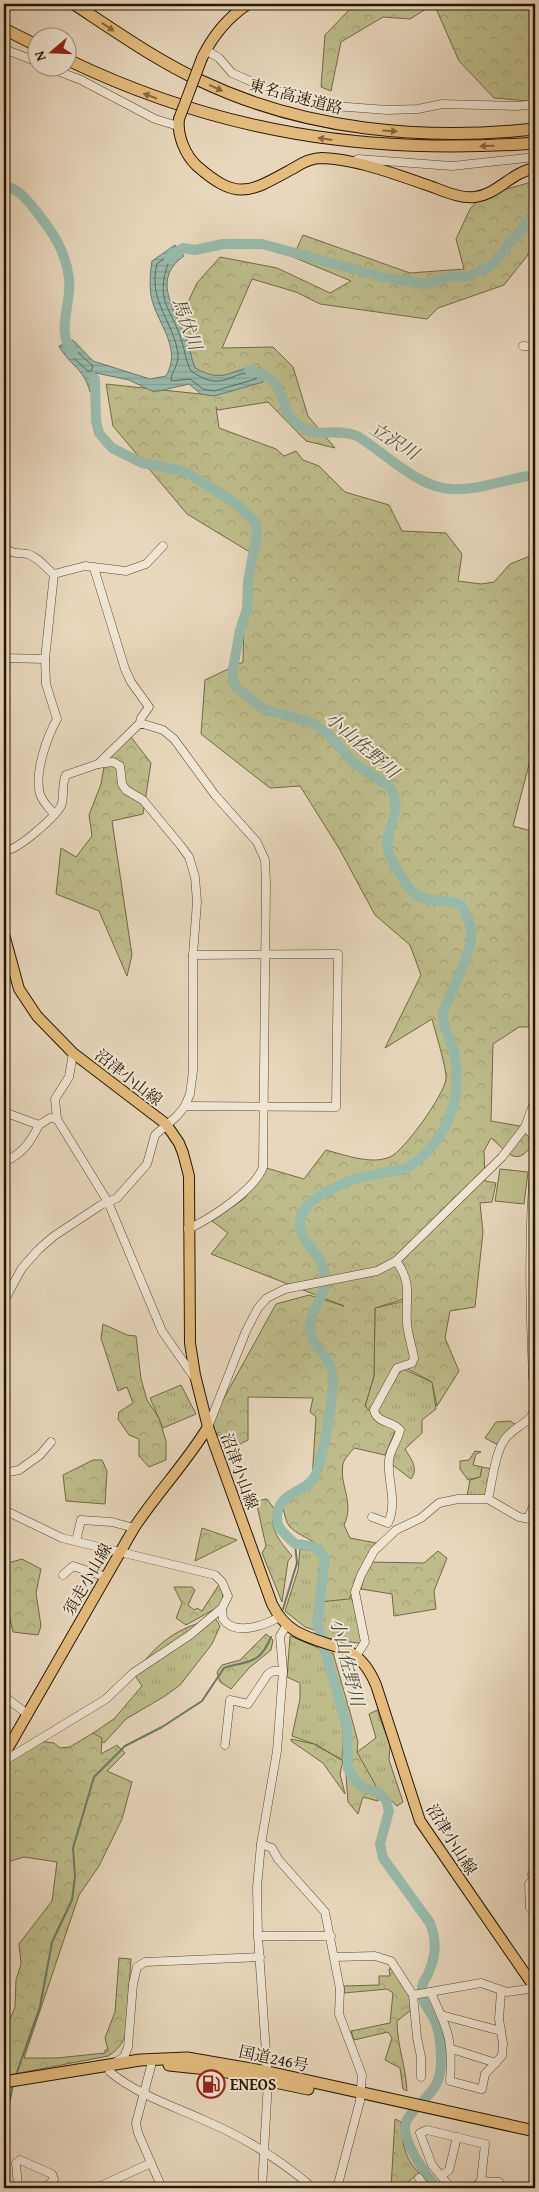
<svg xmlns="http://www.w3.org/2000/svg" width="539" height="2192" font-family="'Gentium Book Plus','Noto Serif JP',serif">
  <defs>
    <pattern id="grass-tufts" width="24" height="20" patternUnits="userSpaceOnUse" patternTransform="scale(1.25)"><rect width="24" height="20" fill="#bebc8b"/><path d="M3 7l-1-3M5 7V3M7 7l1-3M15 17l-1-3M17 17v-4M19 17l1-3" fill="none" stroke="#a3a176"/></pattern>
    <pattern id="forest-crowns" width="20" height="18" patternUnits="userSpaceOnUse" patternTransform="scale(1.25)"><rect width="20" height="18" fill="#bebc8b"/><path d="M2 6a3 3 0 1 1 6 0M12 15a3 3 0 1 1 6 0" fill="none" stroke="#a3a176"/></pattern>
    <pattern id="water-rules" width="6" height="5" patternUnits="userSpaceOnUse" patternTransform="scale(1.25)"><rect width="6" height="5" fill="#98baab"/><path d="M0 2.5h6" fill="none" stroke="#839f91"/></pattern>
  </defs>
  <rect width="100%" height="100%" fill="#e8d7bc"/>
  <filter id="stains"><feTurbulence type="fractalNoise" baseFrequency=".004" numOctaves="4"/><feColorMatrix values="0 0 0 0 .2 0 0 0 0 .09 0 0 0 0 .02 0 0 0 .5 -.17"/></filter>
  <radialGradient id="worn" r=".72"><stop offset=".6" stop-color="#630" stop-opacity="0"/><stop offset="1" stop-color="#630" stop-opacity=".3"/></radialGradient>
  <g fill="url(#grass-tufts)" stroke="#736846">
    <path d="M405,1301L411,1362L395,1372L389,1385L403,1369L432,1382L436,1409L422,1420V1433L405,1449C411,1459 419,1468 411,1479L390,1463L400,1430L372,1414L365,1406L374,1376L375,1308Z"/>
    <path d="M181,1385L196,1414L163,1428L150,1398Z"/>
    <path d="M510,1421L518,1426L500,1446L485,1438L496,1422Z"/>
    <path d="M482,1467L492,1469L486,1497L467,1496L470,1480L480,1477Z"/>
    <path d="M300,1549L318,1551L325,1564L314,1617L317,1631L305,1627L285,1611L298,1570Z"/>
    <path d="M350,1597L357,1609L364,1644L324,1638L317,1623L319,1602Z"/>
    <path d="M215,1618L220,1626L212,1644L180,1685L165,1696L126,1719L104,1743L90,1735L114,1719L142,1686L134,1674C159,1641 175,1629 215,1618Z"/>
    <path d="M290,1636L321,1649L344,1724L342,1760L317,1745L292,1736L300,1699V1683L287,1677Z"/>
    <path d="M377,1710L390,1745L389,1760L403,1802L397,1806L371,1781L357,1752L376,1738L369,1714Z"/>
  </g>
  <g fill="url(#forest-crowns)" stroke="#736846">
    <path d="M360,4H535V97L530,101L494,98L459,61L434,4L410,19L383,17L341,42L331,91L321,87L325,35L350,9Z"/>
    <path d="M535,181V246L504,285L438,308L427,319L320,304L296,292L252,279L222,348L273,347L293,367L308,416L335,448L306,441L268,402L218,410L216,407L219,428L276,449L284,456L296,451L303,460L319,466L345,492L389,505L402,531L446,533L462,554L458,581L481,584L494,582L510,564L535,554V754L532,753L513,826L535,832V1024L533,1027H519L493,1044L491,1121L525,1127L535,1140C517,1170 509,1153 491,1138L484,1151L485,1181L496,1183L492,1202L480,1203L483,1232L475,1307L450,1311L445,1338L459,1371L437,1406L432,1382L408,1369L415,1360L404,1299L375,1308L374,1376L365,1406L376,1417L396,1429L385,1455L354,1448C351,1452 344,1459 343,1464C339,1486 355,1502 344,1525L350,1538L376,1543L349,1599L319,1602C322,1590 327,1576 327,1563C328,1542 303,1540 290,1527C286,1523 285,1515 283,1509L289,1496L312,1479L316,1417L310,1412L313,1398L248,1397V1440L234,1447L208,1427L276,1304L309,1295L344,1306L211,1254L228,1233L212,1221L245,1198L263,1167L304,1179L326,1150C345,1155 371,1165 390,1157C404,1151 444,1095 446,1079C447,1069 435,1031 432,1019L385,1048L421,975L410,945L375,915L340,850L300,786L270,788L201,734L205,680L243,662L244,616L253,554L187,514L113,426L106,384L210,395L193,364L181,317L197,283L220,257L277,268L330,293L351,281L293,257L303,235L410,273L464,269L456,239L470,209L482,196Z"/>
    <path d="M131,737L151,763L143,814L112,821L132,955L127,976L99,911L56,894L61,848L76,857L92,836L89,815L101,784L106,755Z"/>
    <path d="M103,1324L127,1335L136,1336L141,1379L147,1400L159,1418L166,1441V1460L149,1467L139,1456V1439L129,1435L118,1419L119,1412L133,1403L127,1387L118,1391L101,1338Z"/>
    <path d="M475,1451L481,1452L476,1454L473,1465L482,1467L480,1477L468,1480L460,1469V1461L469,1460Z"/>
    <path d="M93,1460H102L107,1471L105,1504L66,1501L63,1475Z"/>
    <path d="M267,1499L275,1510C268,1529 280,1541 292,1556L288,1561L282,1602L262,1553L266,1546L256,1501Z"/>
    <path d="M202,1528L237,1540L195,1561Z"/>
    <path d="M438,1551L447,1558L434,1591L436,1609L394,1616L392,1594L361,1589L368,1562L424,1563Z"/>
    <path d="M22,1559L41,1569L36,1593L41,1626L38,1635L13,1632L4,1592V1564Z"/>
    <path d="M220,1583L223,1592L222,1605L186,1625L176,1618L182,1603L174,1587H192L195,1590L188,1605L194,1610L197,1608L202,1611Z"/>
    <path d="M266,1634L273,1640L271,1650L249,1668L231,1689L220,1682L217,1672L222,1665L240,1660Z"/>
    <path d="M323,1653H333L350,1712L358,1742L357,1752L376,1786L378,1801L363,1797L358,1814L348,1802L342,1723Z"/>
    <path d="M93,1733L102,1738L101,1754L117,1745L125,1753L107,1771L132,1782L122,1819L99,1866L79,1895L24,2058H57L105,2053V2050H108L105,2038L115,2012L119,1958L131,1959L126,2033C123,2043 118,2050 108,2056L4,2076V2035L15,2007L16,1980L21,1964L19,1944L52,1901L57,1862L24,1857L4,1863V1765L39,1741L54,1743L60,1748L70,1747Z"/>
    <path d="M291,1739L314,1744L343,1761L340,1774L345,1794L323,1763L291,1741Z"/>
    <path d="M392,1968L410,1996L411,2010L397,2021C397,2045 406,2067 407,2091L403,2089L400,2068L385,2060L392,2038L388,2032L354,2040L351,2031L390,2023L393,1993L387,1989L344,1993V1986L379,1985V1976H390L389,1969Z"/>
    <path d="M395,2119L401,2122C402,2142 404,2158 419,2173L401,2188H391Z"/>
  </g>
  <path fill="#bebc8b" stroke="#736846" d="M500,1169L528,1172L524,1204L495,1201Z"/>
  <path fill="url(#water-rules)" stroke="#6b7867" d="M175,245L184,256C150,280 176,310 186,338C190,348 191,358 195,368C228,386 229,366 260,368L263,382L214,396L201,394L189,384L154,392L129,380L96,373L98,393L90,392C84,368 70,366 59,346L73,340L93,361L150,379L166,376C182,349 159,326 152,300C149,287 150,274 152,261Z"/>
  <g fill="none" stroke-linecap="round" stroke-linejoin="round">
    <g stroke="#606856" stroke-width="1">
      <path d="M166,258L169,261C154,302 171,306 182,342C185,352 186,362 191,371C225,395 231,368 256,374V379L214,391L203,389L190,379L171,381C171,372 179,365 178,355C175,323 147,301 157,264Z"/>
      <path d="M68,348L72,347L93,366L91,371H88L69,354Z"/>
    </g>
    <g stroke="#6b7867" stroke-width="2">
      <path d="M283,1609L297,1563L295,1544"/>
      <path d="M16,2075L40,2007L52,1942L72,1900L75,1877L73,1848L94,1777L125,1746L162,1727L202,1701L224,1668C248,1660 259,1666 271,1637"/>
      <path d="M4,2131L13,2084"/>
    </g>
    <g stroke="#98baab" stroke-width="10">
      <path d="M4,186C18,188 27,200 36,211C53,232 66,252 69,279C72,305 55,331 73,353"/>
      <path d="M169,259L183,248L195,250L223,244H262L386,278L427,284L451,276L468,277L491,266L535,213"/>
      <path d="M249,370C269,374 278,383 284,402C285,407 286,413 289,416C316,445 328,425 357,436C384,452 418,488 451,489C479,491 508,478 535,475"/>
      <path d="M95,379L96,421L99,433L112,448L142,463L183,471L191,475L239,506L256,524L257,533L248,582L247,609L240,630L233,669V681L237,688L264,709L313,723L327,733L356,765L389,786C406,808 384,828 388,850C390,859 397,870 402,877C406,884 410,891 417,895C432,905 448,897 461,905C484,939 463,962 450,996C448,1002 444,1008 443,1014C442,1026 451,1041 454,1052C463,1097 449,1136 413,1164C400,1173 382,1172 367,1176C348,1180 309,1196 302,1214C292,1238 321,1251 325,1273C329,1294 309,1309 310,1329C311,1351 337,1357 333,1385C330,1415 326,1446 316,1474C308,1493 279,1491 277,1515C277,1519 277,1523 279,1527C283,1533 290,1539 295,1544C309,1545 318,1545 325,1559L317,1623L347,1726L348,1769L355,1781L364,1788L377,1791L386,1800L389,1811L380,1844L383,1858L430,1923C437,1941 436,1956 428,1974C426,1978 422,1983 422,1988C420,1999 429,2010 434,2019C440,2031 441,2048 441,2060C441,2093 424,2095 408,2118C396,2135 426,2175 437,2188"/>
    </g>
    <g stroke="#58462f" stroke-width="9">
      <g id="minor">
        <path d="M4,49L38,62"/>
        <path d="M206,50L219,58L232,73L266,88L334,106L387,110L418,109L442,104L517,106L535,104"/>
        <path d="M50,68L81,80L155,119L178,126"/>
        <path d="M354,161L358,159L452,166L535,157"/>
        <path d="M523,346L535,347"/>
        <path d="M4,548C16,555 16,552 27,554C39,557 45,568 54,574"/>
        <path d="M94,568L125,669L131,682L149,707L141,718L140,723"/>
        <path d="M4,658L45,659L54,574L85,566L126,571L146,564L163,546"/>
        <path d="M45,659L46,684L57,719C47,737 34,773 40,794C42,801 49,808 53,813"/>
        <path d="M4,851C17,851 54,818 61,806C65,797 61,784 66,775L98,764L140,723L163,730L174,739L215,795L257,842L265,860L266,884L263,1167C255,1190 210,1219 188,1229"/>
        <path d="M73,1053L69,1077L55,1099L57,1119L108,1202L162,1331L194,1377"/>
        <path d="M185,1106L336,1107L338,954L193,955"/>
        <path d="M4,1112L39,1125L50,1118L57,1119"/>
        <path d="M525,1127L535,1137"/>
        <path d="M535,1160C528,1232 530,1304 533,1377L535,1387"/>
        <path d="M4,1162C22,1154 30,1143 39,1125"/>
        <path d="M4,1301L22,1268L39,1249L54,1236L101,1205L117,1198L147,1164L155,1135L177,1116L185,1106L190,1094L193,1071V955L197,902L195,877L189,857L181,846L143,800L126,790L122,784L120,766L113,762L98,764"/>
        <path d="M208,1427L246,1331L258,1308L267,1298L285,1289L377,1271L396,1261L502,1157L525,1127L535,1100"/>
        <path d="M4,1473L19,1470L40,1455L51,1442"/>
        <path d="M488,1499C492,1483 495,1452 505,1439C513,1427 528,1425 535,1410"/>
        <path d="M4,1510L62,1538L215,1575L222,1582L228,1596L222,1608L223,1619C234,1636 264,1626 279,1617"/>
        <path d="M372,1517L388,1523C398,1501 387,1482 389,1460C390,1449 398,1441 400,1430C392,1420 377,1424 374,1410L397,1368L412,1363L414,1358C412,1347 408,1335 407,1324C405,1298 413,1283 396,1261"/>
        <path d="M528,1518L535,1502"/>
        <path d="M76,1541L81,1520L112,1522L134,1528"/>
        <path d="M63,1575L73,1566L106,1577"/>
        <path d="M356,1656L365,1642L355,1592L361,1575L374,1551L396,1530L421,1518L439,1503L458,1499H488L519,1517L535,1520"/>
        <path d="M4,1696L27,1714"/>
        <path d="M225,1745L230,1700L248,1704L268,1674L273,1671H283"/>
        <path d="M4,1761L106,1699L133,1673L190,1635L222,1608"/>
        <path d="M261,1844L272,1848L278,1859L325,1912L340,1989L339,2014L362,2075L360,2101L337,2188"/>
        <path d="M530,1908L529,1884L533,1879L532,1874L535,1871"/>
        <path d="M258,1936H331"/>
        <path d="M334,1957L375,1956L391,1961L413,1995L417,2037L421,2057V2077"/>
        <path d="M431,1993C448,2030 453,2040 450,2081L480,2089H482L485,2074L502,2056L503,2044L499,2019L501,1992"/>
        <path d="M413,1995L481,1983L507,1992L535,1988"/>
        <path d="M441,2015L501,2031"/>
        <path d="M452,2049L496,2063"/>
        <path d="M116,2062L124,2057L128,2047L133,1984L137,1967L145,1962L260,1957"/>
        <path d="M151,2066L136,2123L138,2133L162,2188"/>
        <path d="M110,2072C138,2095 173,2106 206,2121C243,2137 282,2161 313,2188"/>
        <path d="M441,2176L449,2170L457,2137"/>
        <path d="M419,2178L426,2188"/>
        <path d="M481,2181L499,2182V2188"/>
        <path d="M18,2188L16,2163L20,2160L52,2174L54,2179L46,2188"/>
        <path d="M96,2188L151,2163"/>
        <path d="M262,2188L268,2081L258,1936L257,1887L261,1844L277,1751L283,1671L280,1636L286,1626"/>
        <path d="M451,2188L432,2165L420,2133L427,2130L485,2144L481,2181L474,2188"/>
      </g>
    </g>
    <g stroke="#281500" stroke-width="12">
      <g id="major">
        <path d="M202,58C213,35 227,18 248,4"/>
        <path d="M179,119C177,135 185,155 197,166C238,202 250,192 294,168C303,162 311,158 322,158C355,159 392,173 424,184C440,189 458,199 475,197C498,194 510,173 535,168"/>
        <path d="M4,934L19,989L37,1016L73,1053L166,1124L179,1143L183,1153L189,1176L190,1343L195,1375L208,1427L272,1604C289,1639 316,1638 349,1651C363,1660 370,1671 376,1685L420,1821L535,1988"/>
        <path d="M4,1755L134,1528C157,1493 186,1463 208,1427"/>
      </g>
    </g>
    <g stroke="#281500" stroke-width="13">
      <g id="highway">
        <path d="M74,4C115,31 156,60 201,81C304,130 423,141 535,129"/>
        <path d="M4,29L38,46"/>
        <path d="M68,60C220,133 367,155 535,143"/>
        <path d="M169,2065L217,2070L308,2089"/>
        <path d="M4,2082L140,2060L187,2058L268,2072L535,2131"/>
      </g>
    </g>
    <use href="#minor" stroke="#f0e5d3" stroke-width="8"/>
    <use href="#major" stroke="#e4bc7e" stroke-width="10"/>
    <use href="#highway" stroke="#e4bc7e" stroke-width="11"/>
    <g stroke="#281500" stroke-width="12" stroke-linecap="butt">
      <path id="major-bridge" d="M179,119L202,58"/>
    </g>
    <use href="#major-bridge" stroke="#e4bc7e" stroke-width="10"/>
  </g>
  <defs><path id="oneway-solid" d="M-6-.8H1V-3.2L6.5 0L1 3.2V.8H-6Z" transform="scale(1.25)"/></defs>
  <g fill="#86683f">
    <use href="#oneway-solid" transform="translate(108 27) rotate(34)"/>
    <use href="#oneway-solid" transform="translate(216 88) rotate(24)"/>
    <use href="#oneway-solid" transform="translate(150 96) rotate(-159)"/>
    <use href="#oneway-solid" transform="translate(390 131) rotate(4)"/>
    <use href="#oneway-solid" transform="translate(325 139) rotate(-172)"/>
    <use href="#oneway-solid" transform="translate(487 146) rotate(178)"/>
  </g>
  <defs>
    <g id="fuel-ring" transform="scale(1.4375)"><circle r="9.5" fill="#f0e5d3" stroke="#8f2418" stroke-width="1.5"/><path d="M-5.5-6h7V0h2V4h1.3V-2.5L3-4.5l.8-.8L6-3V5H2.5V1h-1V6h-7ZM-4.2-4.7v3.2H.2V-4.7Z" fill="#8f2418"/></g>
  </defs>
  <g fill-rule="evenodd">
    <use href="#fuel-ring" x="211" y="2084"/>
  </g>
  <g text-anchor="middle" stroke-width="4" stroke-linejoin="round" paint-order="stroke">
    <g font-size="16" fill="#281500" stroke="#f0e5d3">
      <text transform="translate(296 96) rotate(15)" y="6">東名高速道路</text>
      <text transform="translate(129 1077) rotate(38)" y="6">沼津小山線</text>
      <text transform="translate(240 1471) rotate(70)" y="6">沼津小山線</text>
      <text transform="translate(87 1579) rotate(-60)" y="6">須走小山線</text>
      <text transform="translate(452 1839) rotate(58)" y="6">沼津小山線</text>
      <text transform="translate(274 2058) rotate(12)" y="6">国道246号</text>
    </g>
    <g font-size="16" font-weight="bold" fill="#281500" stroke="#f0e5d3" text-anchor="start">
      <text x="230" y="2090">ENEOS</text>
    </g>
    <g font-size="18" font-style="italic" fill="#4f4f3c" stroke="#f0e5d3">
      <text transform="translate(187 324) rotate(70)" y="6">馬伏川</text>
      <text transform="translate(394 441) rotate(32)" y="6">立沢川</text>
      <text transform="translate(362 745) rotate(41)" y="6">小山佐野川</text>
      <text transform="translate(347 1662) rotate(76)" y="6">小山佐野川</text>
    </g>
  </g>
  <rect width="539" height="2192" fill="none" stroke="#e8d7bc" stroke-width="20"/>
  <rect x="5" y="5" width="529" height="2182" fill="none" stroke="#281500" stroke-width="2.5"/>
  <rect x="10" y="10" width="519" height="2172" fill="none" stroke="#281500"/>
  <g transform="translate(52 52) rotate(251)"><circle r="24" fill="#f0e5d3" stroke="#a0927f"/>
  <path d="M0-4L9 19L0 12L-9 19Z" fill="#8f2418"/>
  <text y="-8" font-size="14" font-weight="bold" text-anchor="middle" fill="#281500">N</text>
  </g>
  <rect width="100%" height="100%" filter="url(#stains)"/>
  <rect width="100%" height="100%" fill="url(#worn)"/>
</svg>
